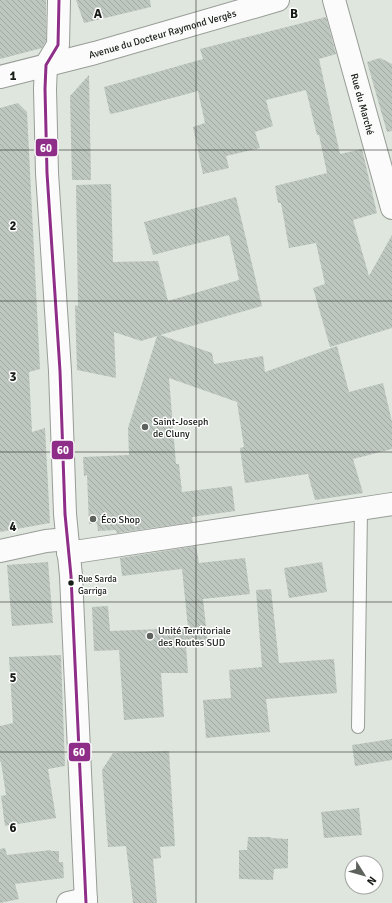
<svg xmlns="http://www.w3.org/2000/svg" width="392" height="903" font-family="Signika,sans-serif">
  <defs>
    <pattern id="building-back-hatch" width="6" height="6" patternUnits="userSpaceOnUse"><rect width="6" height="6" fill="#bec6c0"/><path d="M-1 5l2 2M0 0l6 6M5-1l2 2" fill="none" stroke="#a3aaa4"/></pattern>
  </defs>
  <rect width="100%" height="100%" fill="#dfe6dd"/>
  <g fill="url(#building-back-hatch)">
    <path d="M0,0H46V41L42,48L0,59Z"/>
    <path d="M76,0H150L151,7L84,23Z"/>
    <path d="M326,17L336,54L319,59L340,154L362,149L377,213L353,220L369,276L392,235V328L330,347L313,288L325,284L316,243L289,248L281,203H278L275,186L327,173L319,135H317L306,90L266,100L273,126L255,132L260,148L226,156L229,168L203,174L193,127L205,123L198,91L120,112L110,114L104,87L203,59L200,49Z"/>
    <path d="M380,58L392,64V131L387,132L367,62Z"/>
    <path d="M89,75L91,180H72L70,96Z"/>
    <path d="M18,103L27,112L40,369L29,372L32,432L45,428L50,523L0,532V108Z"/>
    <path d="M111,184L113,262L158,261L168,301L239,280L229,235L153,255L144,222L236,197L262,306L160,335L212,353L214,364L263,356L265,372L337,346L349,392L383,383L392,422V449L353,459L363,493L315,500L308,474L245,483L240,448L244,447L237,402L169,378L176,464H179L182,492L232,486L235,511L192,517L193,522L117,533L116,530L98,531L97,523L89,524L87,475L84,476L83,457L129,455L128,428L157,336L141,341L114,332L116,378L77,370L75,305L78,306L76,185Z"/>
    <path d="M196,546L199,563L245,558L250,594L203,599L208,645L186,646L188,673H161L164,717L124,720L119,650L94,651L92,607L108,606L110,631L188,628L182,569L122,576L120,558Z"/>
    <path d="M48,562L53,623L12,626L7,565Z"/>
    <path d="M322,562L327,592L289,598L284,568Z"/>
    <path d="M271,589L279,663L334,659L337,693L266,699L270,732L206,738L203,700L231,698L229,670L262,667L256,590Z"/>
    <path d="M61,655L65,766L48,769L56,818L5,826L1,796L6,795L1,762H0V726L13,723L9,657Z"/>
    <path d="M392,739V760L355,766L352,745Z"/>
    <path d="M169,751L175,846L160,847L161,858L153,859L157,903H133L126,846L108,847L102,770L113,753Z"/>
    <path d="M359,808L362,835L324,838L321,812Z"/>
    <path d="M248,837H271V838L288,839V868L274,869L273,880L239,879V850H247Z"/>
    <path d="M5,848L7,855L51,850V851H59V862H63L64,878L15,884L19,899L0,903V849Z"/>
  </g>
  <g fill="none" stroke-linecap="round" stroke-linejoin="round">
    <g stroke="#989d97" stroke-width="14">
      <path id="service" d="M358,727L361,509"/>
    </g>
    <g stroke="#989d97" stroke-width="24">
      <g id="minor">
        <path id="s1" d="M334,0L392,208"/>
        <path d="M0,551L46,541L67,539"/>
        <path d="M68,553L392,504"/>
        <path d="M68,903L86,899"/>
      </g>
    </g>
    <g stroke="#989d97" stroke-width="24">
      <path id="tertiary" d="M46,65L58,45L59,0"/>
    </g>
    <g stroke="#989d97" stroke-width="24">
      <g id="secondary">
        <path d="M46,65L45,89L47,173L60,371L65,514L71,576L86,903"/>
        <path id="s2" d="M0,77L95,53L278,0"/>
      </g>
    </g>
    <use href="#service" stroke="#fafbfa" stroke-width="12"/>
    <use href="#minor" stroke="#fafbfa" stroke-width="22"/>
    <use href="#tertiary" stroke="#fafbfa" stroke-width="22"/>
    <use href="#secondary" stroke="#fafbfa" stroke-width="22"/>
    <g stroke="#fff" stroke-width="6">
      <path id="bus-1" d="M59,0L58,45L46,65L45,89L47,173L60,371L65,514L71,576L86,903"/>
    </g>
    <use href="#bus-1" stroke="#8f2e88" stroke-width="3"/>
  </g>
  <path fill="none" stroke="#171c16" stroke-width="1" stroke-opacity="0.55" d="M196,0V903M0,150H392M0,301H392M0,452H392M0,602H392M0,752H392"/>
  <g fill="#5d635c" stroke="#fff" stroke-width="1.5">
    <circle cx="145" cy="427" r="4"/>
    <circle cx="93" cy="519" r="4"/>
    <circle cx="150" cy="636" r="4"/>
  </g>
  <circle fill="#171c16" stroke="#fff" stroke-width="1.5" cx="71" cy="583" r="3.5"/>
  <g text-anchor="middle" stroke-width="3" stroke-linejoin="round" paint-order="stroke">
    <g font-size="9" fill="#171c16" stroke="#fff" text-anchor="start">
      <text x="78" y="582">Rue Sarda<tspan x="78" dy="12">Garriga</tspan></text>
    </g>
    <g font-size="10" fill="#171c16" stroke="#fff">
      <text dy="4" stroke="none"><textPath href="#s2" startOffset="168">Avenue du Docteur Raymond Vergès</textPath></text>
      <text dy="4" stroke="none"><textPath href="#s1" startOffset="108">Rue du Marché</textPath></text>
    </g>
    <g font-size="10" fill="#171c16" stroke="#fff" text-anchor="start">
      <text x="153" y="425">Saint-Joseph<tspan x="153" dy="12">de Cluny</tspan></text>
      <text x="101" y="523">Éco Shop</text>
      <text x="158" y="634">Unité Territoriale<tspan x="158" dy="12">des Routes SUD</tspan></text>
    </g>
  </g>
  <g font-size="13" text-anchor="middle" font-weight="bold" fill="#171c16" stroke="#fff" stroke-width="3" stroke-linejoin="round" paint-order="stroke">
    <text x="98" y="18">A</text>
    <text x="294" y="18">B</text>
    <text x="13" y="80">1</text>
    <text x="13" y="230">2</text>
    <text x="13" y="381">3</text>
    <text x="13" y="531">4</text>
    <text x="13" y="682">5</text>
    <text x="13" y="832">6</text>
  </g>
  <g stroke="#fff" stroke-width="1.5">
    <rect x="35" y="138" width="23" height="19" rx="4" fill="#8f2e88"/>
    <rect x="51" y="440" width="23" height="20" rx="4" fill="#8f2e88"/>
    <rect x="68" y="742" width="23" height="20" rx="4" fill="#8f2e88"/>
  </g>
  <g font-size="11" text-anchor="middle" font-weight="bold" fill="#fff">
    <text x="46" y="152">60</text>
    <text x="63" y="454">60</text>
    <text x="79" y="756">60</text>
  </g>
  <g transform="translate(364 875) rotate(127)"><circle r="19" fill="#ffffff" stroke="#a2a4a2"/>
  <path d="M0-3L7 15L0 10L-7 15Z" fill="#5d635c"/>
  <text y="-6" font-size="11" font-weight="bold" text-anchor="middle" fill="#171c16">N</text>
  </g>
</svg>
